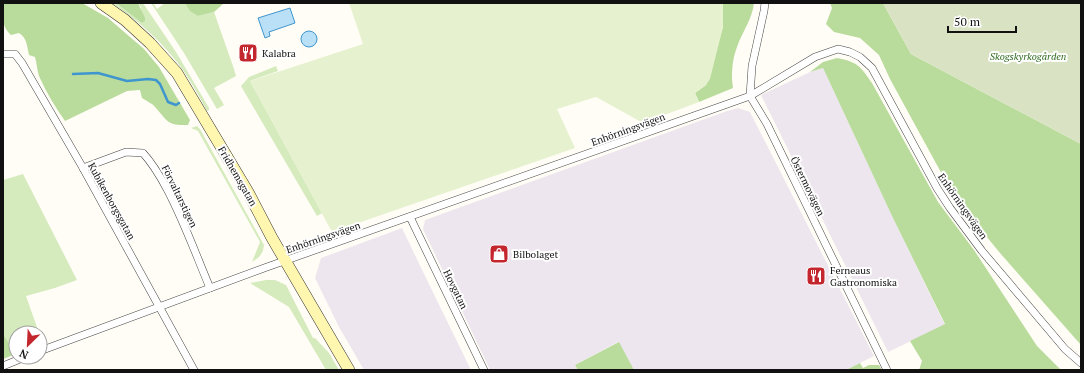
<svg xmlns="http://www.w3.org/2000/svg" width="1084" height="373" font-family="'PT Serif',serif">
  <rect width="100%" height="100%" fill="#fffdf5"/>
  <g fill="#eee6ef">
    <path d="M823,68L892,216L945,325L888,352L761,95L810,72Z"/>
    <path d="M738,108L750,112L874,356L846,370H634L618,342L575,365L578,370H490L423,229L425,220L727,111Z"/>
    <path d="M402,228L426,278L471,370H364L339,327L315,278L321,258Z"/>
  </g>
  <g fill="#d5ebbd">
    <path d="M112,3H116L142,23L141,7L138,3H143L176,52L209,108V110L207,111C200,98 193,85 185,73C166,45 140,22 112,3Z"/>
    <path d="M151,3H153L157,9L165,3H185L198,16L214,12L234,69L236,76L214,88L224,105L217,109L184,53Z"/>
    <path d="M276,66L278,71L250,81L322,213L317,216L241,86L249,77Z"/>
    <path d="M197,126L200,129L264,245C263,254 260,257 252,262L260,242L198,131L191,128Z"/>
    <path d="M23,174L77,280L55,288L26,296L39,333H16V354L11,356L10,345L3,334V180Z"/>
    <path d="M266,280H275L286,285L313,338H315L329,353L339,370H326L289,307L250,283Z"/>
  </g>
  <g fill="#b9dc9c">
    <path d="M3,3H82L108,18L144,49L159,67L190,120L188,125C167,126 168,121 155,107C152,103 146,101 142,98L140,90L127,91L65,121C55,107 46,92 39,76C37,70 37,64 35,57L29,55C27,46 27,38 19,33L11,35C1,26 3,16 3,3Z"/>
    <path d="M116,3H138L145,18V21L142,23Z"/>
    <path d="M185,3H227L223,4L214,12L198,16L190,11Z"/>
    <path d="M723,3H754C752,20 742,32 737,47C732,60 731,75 733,88L699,102L695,93L706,85L723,27Z"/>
    <path d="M830,3H883L911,54L1081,144V345L1000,253L955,198L890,79L879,55L860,38L834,32L826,24L832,8Z"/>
    <path d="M837,58C858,62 860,66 872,83L938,202L974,250L1037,346L1061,370H919L922,361L910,341L945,324L892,216L823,68L810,72L823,62Z"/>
    <path d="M3,334L10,345L11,356L3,359Z"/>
    <path d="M619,342L634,370H578L575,365Z"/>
    <path d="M860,363L863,368L869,365H879L882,370H846Z"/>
  </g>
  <path fill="#d9e3c4" d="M883,3H1081V144L911,54Z"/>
  <path fill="#e6f2cf" d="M349,3H723V27L710,79L706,85L695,93L699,102L643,123L596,97L557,109L575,148L332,232L250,81L363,44Z"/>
  <g fill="#b9e0f7" stroke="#3f96cf">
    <path d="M290,8L295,23L269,32L270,36L265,38L258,18Z"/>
    <circle cx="309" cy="39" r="8"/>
  </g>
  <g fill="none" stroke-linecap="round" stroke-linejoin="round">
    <path stroke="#3f96cf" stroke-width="2.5" d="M73,74L98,73L127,81L148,79L156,80L160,84L168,102L176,105L179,103"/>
    <g stroke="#444" stroke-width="8">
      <g id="street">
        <path d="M765,3L764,11L752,66L750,96L767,124L887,370"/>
        <path d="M3,54H15L22,63L83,168L194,370"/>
        <path d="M83,168L126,152L143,153C153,164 160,176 167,189C184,221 196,255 210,288"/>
        <path d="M410,217L484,370"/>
        <path d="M40,351L267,267L750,96L815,57L838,49L850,52L860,57L872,68L937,188L950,208L982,251L1065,349L1081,363"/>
        <path d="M3,366L25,357"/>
      </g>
    </g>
    <g stroke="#333" stroke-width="12">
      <path id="secondary" d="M101,3L125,20L150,43L177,73L248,192L272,238L349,370"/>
    </g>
    <use href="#street" stroke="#fff" stroke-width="7"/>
    <use href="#secondary" stroke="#fff6b0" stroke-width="11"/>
  </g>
  <defs>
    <g id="restaurant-square" transform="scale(1)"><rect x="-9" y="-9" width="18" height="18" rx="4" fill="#c4262e" stroke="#fff"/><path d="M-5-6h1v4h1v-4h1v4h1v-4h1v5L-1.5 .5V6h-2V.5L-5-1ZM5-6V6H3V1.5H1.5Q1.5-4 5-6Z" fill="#fff"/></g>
    <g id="shop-square" transform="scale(1)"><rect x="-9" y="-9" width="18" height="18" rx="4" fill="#c4262e" stroke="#fff"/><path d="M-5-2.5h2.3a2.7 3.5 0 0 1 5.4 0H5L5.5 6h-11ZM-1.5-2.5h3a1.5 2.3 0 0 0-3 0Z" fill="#fff"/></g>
  </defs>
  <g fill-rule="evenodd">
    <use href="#restaurant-square" x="248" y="53"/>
    <use href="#shop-square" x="499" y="254"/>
    <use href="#restaurant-square" x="816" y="276"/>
  </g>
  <g text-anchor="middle" stroke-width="4" stroke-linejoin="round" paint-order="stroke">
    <g font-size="10" fill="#111" stroke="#fff" text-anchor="start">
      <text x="262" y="57">Kalabra</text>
      <text x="513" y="258">Bilbolaget</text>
      <text x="830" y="274">Ferneaus<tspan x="830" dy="12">Gastronomiska</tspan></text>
    </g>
    <g font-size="10" font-style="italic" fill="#2f6b1f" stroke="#fff">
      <text x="1028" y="60">Skogskyrkogården</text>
    </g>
    <g font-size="10" fill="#111" stroke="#fff">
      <text transform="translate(628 129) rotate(-20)" y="4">Enhörningsvägen</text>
      <text transform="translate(238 176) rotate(60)" y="4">Fridhemsgatan</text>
      <text transform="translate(808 186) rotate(64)" y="4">Östermovägen</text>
      <text transform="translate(180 196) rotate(64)" y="4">Förvaltarstigen</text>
      <text transform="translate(112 201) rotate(61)" y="4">Kubikenborgsgatan</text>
      <text transform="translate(963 206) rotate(55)" y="4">Enhörningsvägen</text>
      <text transform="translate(323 237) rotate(-19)" y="4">Enhörningsvägen</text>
      <text transform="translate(456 289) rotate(64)" y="4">Hovgatan</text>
    </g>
  </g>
  <rect width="1084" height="373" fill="none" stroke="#111111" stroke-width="8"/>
  <g transform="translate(28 345) rotate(204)"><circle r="19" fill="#ffffff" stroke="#a0a0a0"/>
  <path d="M0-3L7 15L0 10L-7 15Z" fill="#c4262e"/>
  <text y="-6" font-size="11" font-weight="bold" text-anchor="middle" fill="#111111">N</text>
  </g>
  <path d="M948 26v6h68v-6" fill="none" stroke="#111111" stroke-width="2"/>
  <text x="954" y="26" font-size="12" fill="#111111" stroke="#ffffff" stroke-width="3" paint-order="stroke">50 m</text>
</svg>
